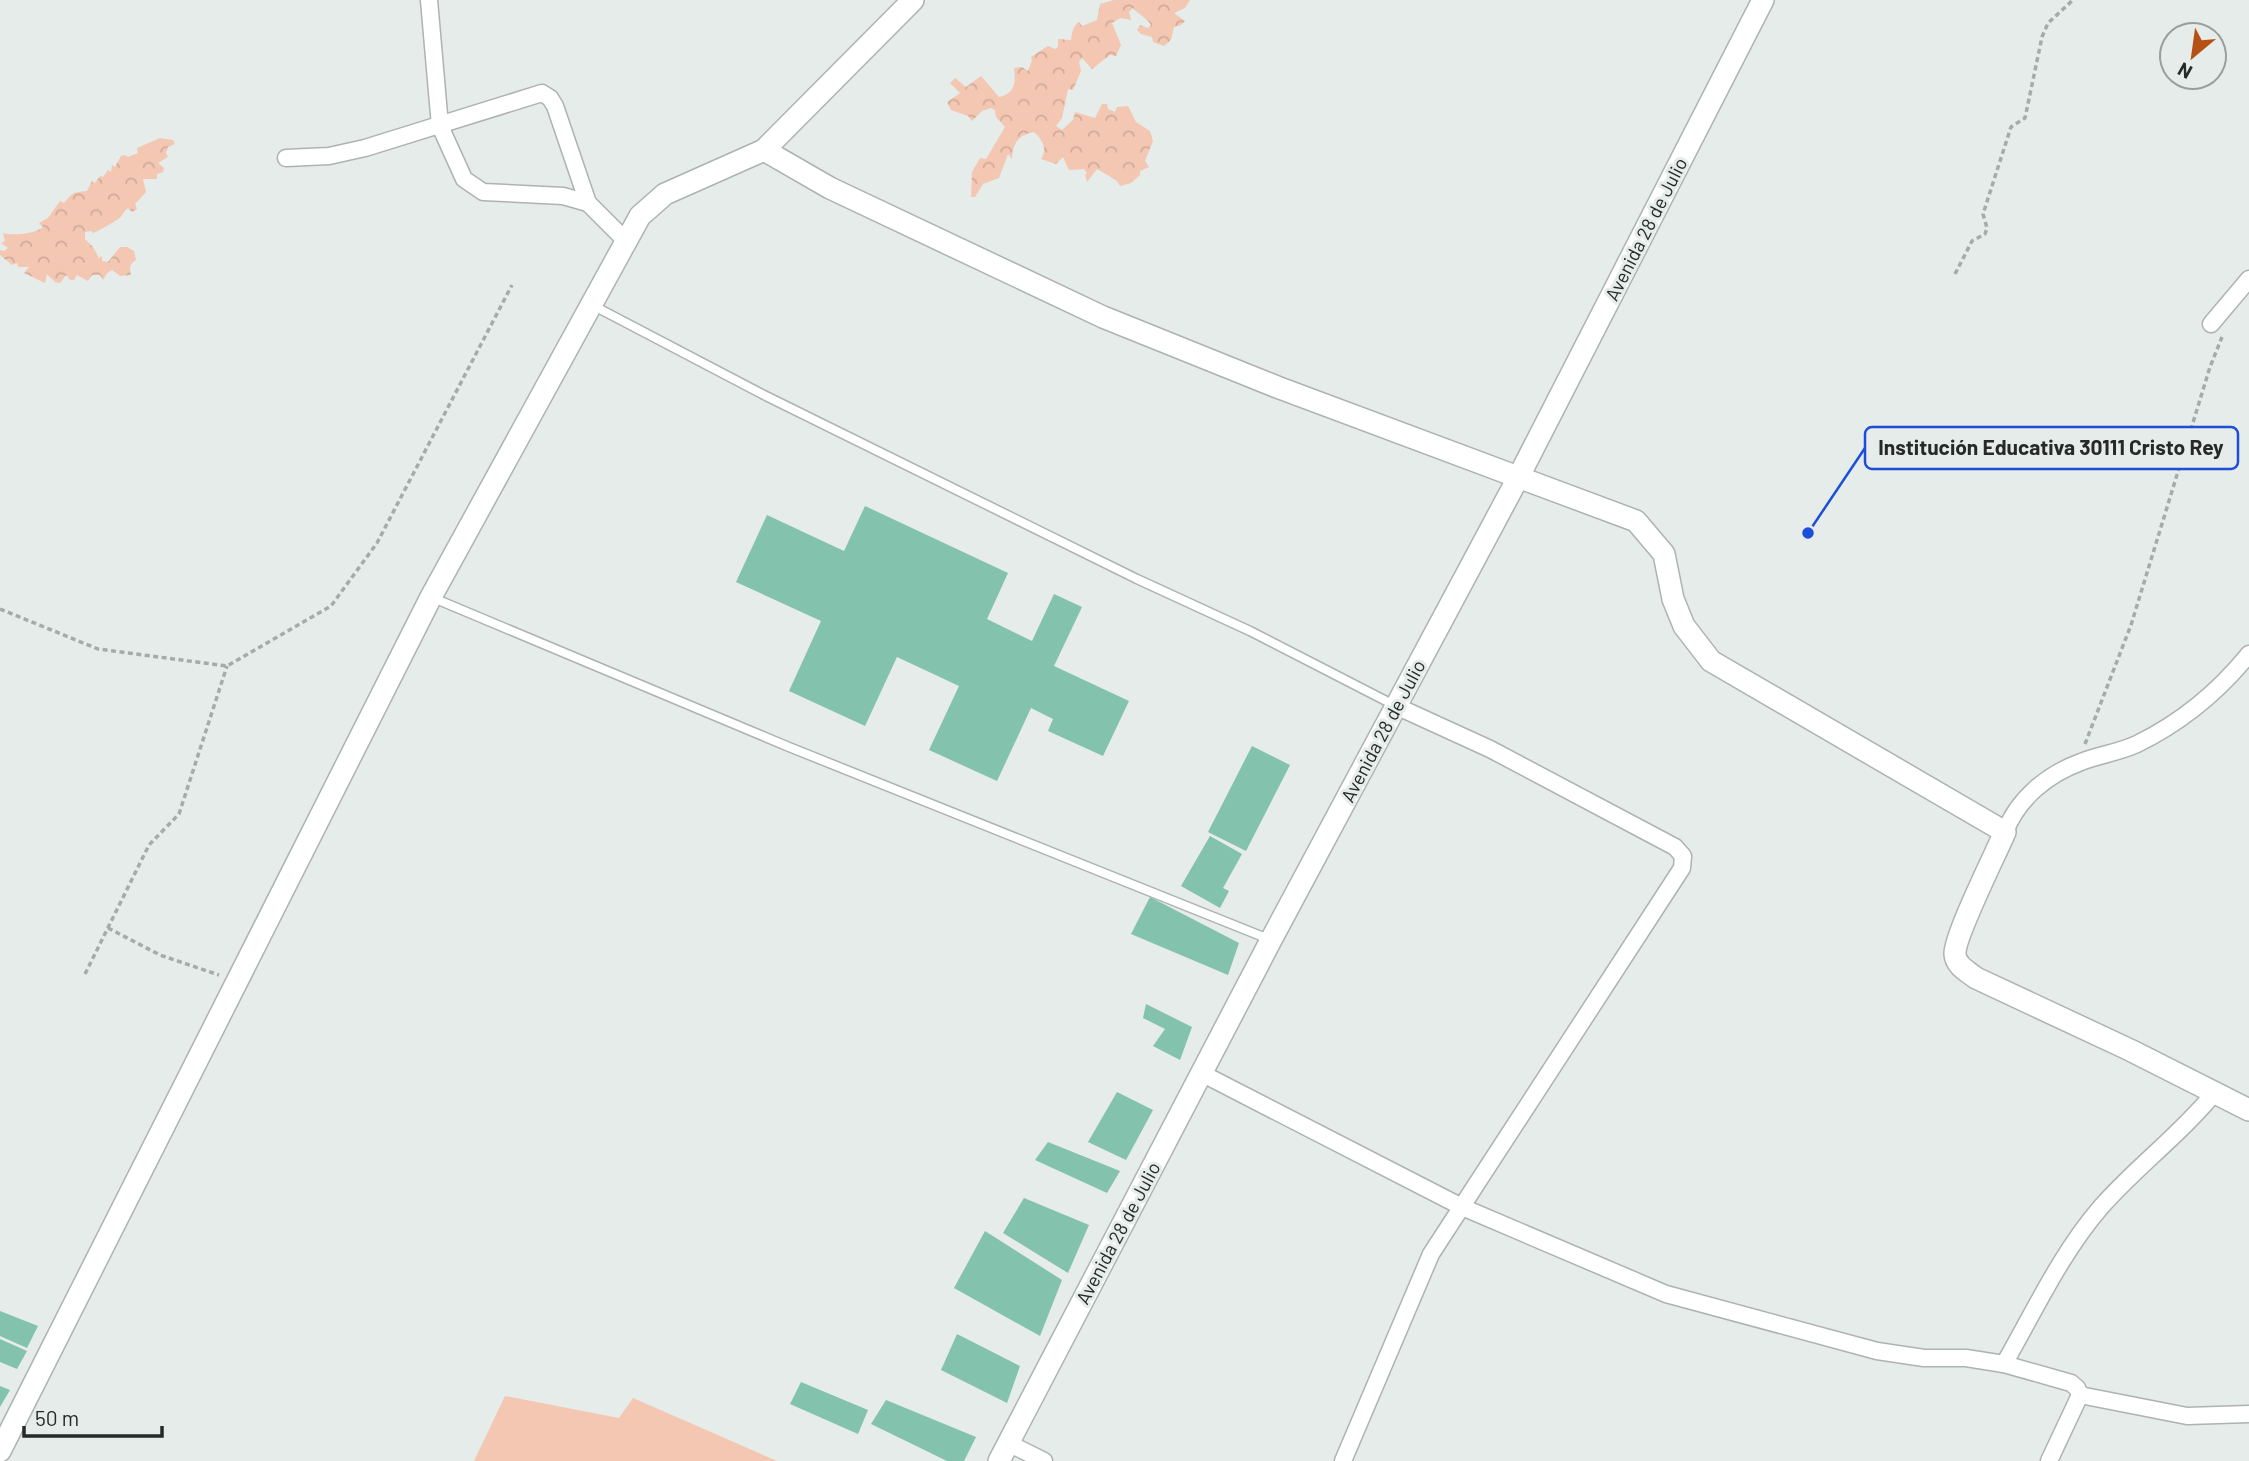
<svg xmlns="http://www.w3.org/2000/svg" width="2249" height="1461" font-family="Barlow,sans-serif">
  <defs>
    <pattern id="forest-crowns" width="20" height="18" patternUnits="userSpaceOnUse" patternTransform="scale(1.75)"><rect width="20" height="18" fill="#f3c7b2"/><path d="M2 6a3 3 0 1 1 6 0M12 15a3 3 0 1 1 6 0" fill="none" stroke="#d0ab99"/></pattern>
  </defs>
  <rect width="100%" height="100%" fill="#e5ece9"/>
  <path fill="#f3c7b2" d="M505,1396L619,1418L633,1398L777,1461H474Z"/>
  <g fill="url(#forest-crowns)">
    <path d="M1114,0H1190L1185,8L1174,13L1185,21L1181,25L1174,27L1171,40L1164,46L1153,42L1152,37L1141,34L1137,30L1140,25L1148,28L1151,25C1147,18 1139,15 1133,8L1129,12L1131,20L1120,18L1112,23L1121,45L1116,56L1110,55L1092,69L1082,58L1079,62L1081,71L1073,90L1068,89L1062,118L1056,126L1062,130L1073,120L1075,112L1095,118L1102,104H1107L1108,109L1115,112L1117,107L1128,106L1136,122L1150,131L1153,141L1145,161L1149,167L1140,171V175L1131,183L1120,186L1116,180L1097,169L1087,182L1085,175L1087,173L1084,169L1069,170L1063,157L1056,164L1041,159C1048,149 1042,139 1034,132C1018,135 1013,143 1012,159L1008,154L999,178L983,184L975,197H971L972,172L980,158L986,159L1005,127L996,117L995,110L991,108L982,111L972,121L968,116L951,110L947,102L960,93L950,83L955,78L966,87L981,76L999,97C1015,94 1016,82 1014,68L1022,67L1028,71L1032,60L1031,57L1048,46L1055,49L1058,47V39L1071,40C1072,32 1073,26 1079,22L1082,26L1097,20L1100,4Z"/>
    <path d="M160,138L173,140L175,144L168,147L166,153L168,157L158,163L164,168L163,172L157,174V179H143L146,192L135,204L137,209L132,212L128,208C124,211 123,214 120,218C117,220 97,232 93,233L91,231L85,232V239L93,247L99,258L102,256V261L108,262L120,247H127L134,251L136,260C130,264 129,267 131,275L120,276L112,270L107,273L103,280L100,275H92L88,281L77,275L74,280H70L66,275L60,283L55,282L47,274L45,283L24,273L29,267H18L17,263L12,265L0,255V250L4,251L8,248L1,243L5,241L3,233C12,236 35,234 43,227L39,223L48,218L60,201L64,203C74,191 73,193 87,191L92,181L95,183L100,176L103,177L108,170L111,172L112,165L115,167L121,156L125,155L128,157L138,153L137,148Z"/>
  </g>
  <g fill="#83c2ad">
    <path d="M865,506L1008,573L987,619L1032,641L1054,594L1082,607L1054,666L1129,701L1103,756L1048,731L1053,719L1031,708L997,781L929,750L959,686L897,657L865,726L789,691L821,621L736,582L767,515L844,551Z"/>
    <path d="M1252,746L1290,765L1246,851L1208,832Z"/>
    <path d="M1210,836L1242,854L1223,888L1229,891L1220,908L1181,886Z"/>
    <path d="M1150,897L1239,943L1228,975L1131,934Z"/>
    <path d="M1146,1004L1192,1027L1180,1060L1153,1046L1165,1029L1143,1018Z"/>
    <path d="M1117,1092L1153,1110L1126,1160L1088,1142Z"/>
    <path d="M1048,1142L1120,1171L1107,1193L1035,1160Z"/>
    <path d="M1024,1198L1089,1225L1068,1273L1003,1233Z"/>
    <path d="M985,1231L1062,1280L1040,1336L954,1288Z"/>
    <path d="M0,1311L38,1326L27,1348L0,1336Z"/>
    <path d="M957,1334L1020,1366L1007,1403L941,1370Z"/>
    <path d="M0,1339L27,1351L17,1369L0,1362Z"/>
    <path d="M801,1382L868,1410L858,1434L790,1404Z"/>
    <path d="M0,1386L10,1390L0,1407Z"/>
    <path d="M886,1400L976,1437L964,1461H947L871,1424Z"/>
  </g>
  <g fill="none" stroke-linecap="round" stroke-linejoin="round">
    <g stroke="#adb3b1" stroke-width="11">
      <g id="service">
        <path d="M594,306L762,394L1137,579L1250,631L1396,706"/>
        <path d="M431,597L789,747L1271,940"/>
      </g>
    </g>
    <g stroke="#adb3b1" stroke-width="19">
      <g id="minor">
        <path d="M429,0L440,126L464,179L483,192L563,196L588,203L625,240"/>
        <path d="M286,158L329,156L365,148L542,93L550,98L555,106L588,203"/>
        <path d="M2211,324L2249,279"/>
        <path d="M2005,832C2018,798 2048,774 2081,762C2099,755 2120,752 2137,744C2180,723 2219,691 2249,654"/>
        <path d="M1201,1073L1462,1207L1666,1294L1877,1351L1924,1358H1966L2004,1364L2071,1383L2077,1388L2080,1395"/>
        <path d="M2004,1364C2034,1312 2061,1253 2101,1207C2136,1167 2181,1134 2215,1092"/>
        <path d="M2080,1395L2187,1416L2249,1414"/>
        <path d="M1008,1443L1044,1461"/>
        <path d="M1343,1461L1431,1254L1682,868L1683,856L1675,847L1490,749L1396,706"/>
        <path d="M2049,1461L2080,1395"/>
      </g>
    </g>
    <g stroke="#adb3b1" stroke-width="24">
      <g id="tertiary">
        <path d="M764,150L830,188L1103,317L1277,387L1636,521L1664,554L1673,599L1684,626L1711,661L2005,832C1996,853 1954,937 1955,954C1956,966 1967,971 1976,978L2130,1050L2249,1110"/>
        <path d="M0,1451L431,597L640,216L665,194L764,150L913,0"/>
        <path d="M999,1461L1271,940L1518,478L1763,0"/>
      </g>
    </g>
    <g stroke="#a6aba9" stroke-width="3.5" stroke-dasharray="5 3.5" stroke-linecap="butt">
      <path d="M1955,274L1972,241L1985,234L1987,228L1983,214L2011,127L2025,118L2042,37L2048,23L2073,0"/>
      <path d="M0,609L98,649L227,666L331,606L377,543L512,285"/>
      <path d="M2085,744L2131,625L2210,367L2222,337"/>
      <path d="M108,928L160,955L219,975"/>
      <path d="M85,974L149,845L179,814L227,666"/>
    </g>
    <use href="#service" stroke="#fff" stroke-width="8"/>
    <use href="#minor" stroke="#fff" stroke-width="16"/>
    <use href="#tertiary" stroke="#fff" stroke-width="21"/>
  </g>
  <g text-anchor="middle" stroke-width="6" stroke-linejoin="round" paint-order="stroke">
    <g font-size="19" fill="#262928" stroke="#e5ece9">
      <text transform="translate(1646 229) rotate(-63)" y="7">Avenida 28 de Julio</text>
      <text transform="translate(1383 731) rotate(-62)" y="7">Avenida 28 de Julio</text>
      <text transform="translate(1118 1233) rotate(-62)" y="7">Avenida 28 de Julio</text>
    </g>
  </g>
  <path fill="none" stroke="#1d4ed8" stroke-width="2.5" d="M1808 533L1865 448"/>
  <circle fill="#1d4ed8" stroke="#e5ece9" stroke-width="2.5" cx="1808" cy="533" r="7"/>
  <rect fill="#e5ece9" stroke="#1d4ed8" stroke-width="2.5" x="1865" y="427" width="373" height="42" rx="7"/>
  <g font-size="21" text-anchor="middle" font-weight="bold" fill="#262928">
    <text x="2051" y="455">Institución Educativa 30111 Cristo Rey</text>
  </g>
  <g transform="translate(2193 56) rotate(209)"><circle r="33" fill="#e5ece9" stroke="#999e9c" stroke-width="2"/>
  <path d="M0-5L12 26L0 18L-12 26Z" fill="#b45215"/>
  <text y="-10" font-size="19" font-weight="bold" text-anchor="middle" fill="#262928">N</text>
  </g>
  <path d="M24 1426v10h138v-10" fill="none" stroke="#262928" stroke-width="3.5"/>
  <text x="35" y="1426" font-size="21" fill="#262928" stroke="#e5ece9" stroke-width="5" paint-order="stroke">50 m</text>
</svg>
